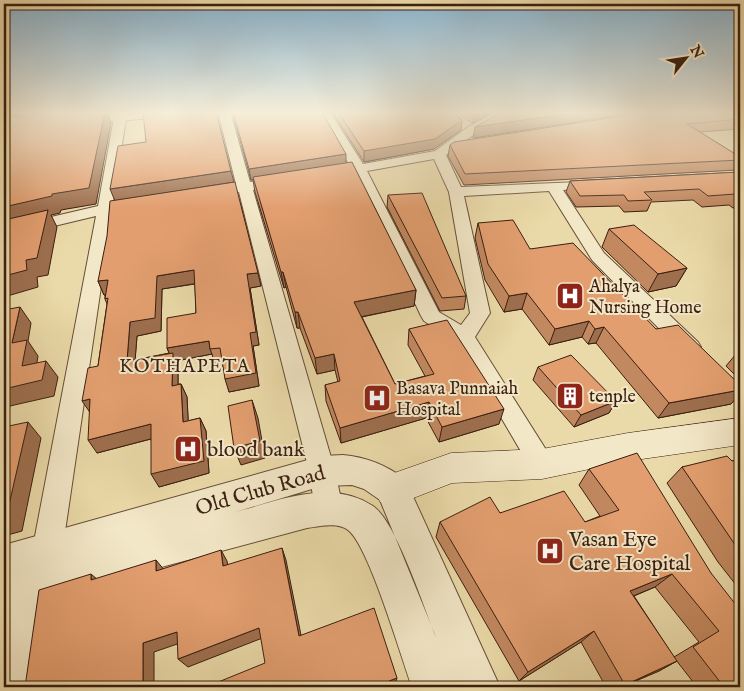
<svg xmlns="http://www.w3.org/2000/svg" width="744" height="691" font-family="'IM FELL English',serif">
  <rect width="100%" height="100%" fill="#ebdaa9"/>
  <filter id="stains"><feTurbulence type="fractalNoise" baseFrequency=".004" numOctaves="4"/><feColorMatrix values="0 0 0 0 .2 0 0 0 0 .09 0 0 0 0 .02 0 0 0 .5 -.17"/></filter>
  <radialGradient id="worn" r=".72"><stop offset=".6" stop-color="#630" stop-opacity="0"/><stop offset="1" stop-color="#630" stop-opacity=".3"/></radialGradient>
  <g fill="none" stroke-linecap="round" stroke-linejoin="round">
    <g stroke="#664d37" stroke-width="2">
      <g id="minor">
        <path d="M115,112H127L113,203L138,199L146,204L143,207L112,212L62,552L58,563L47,567L36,563L32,552L96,216L4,238V228L98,206Z"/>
        <path d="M218,112H230L250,182L283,177L290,181L283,185L253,190L335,471L343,509L339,518L329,522L319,518L315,509L309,471L239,192L207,197L200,193L207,189L236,184Z"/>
        <path d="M318,112H330L363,164L435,151L468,127L497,112H512L476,133L446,155L461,187L603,181L605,184L603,187L598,188L563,190L604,253L698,342L701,347L698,352L690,355L682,352L592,260L549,191L464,196L490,313L475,337L555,464L551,472L542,476L533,472L457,342L424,321L421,316L354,173L328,178L321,174L323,171L350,166ZM434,159L449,192L470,313L461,325L439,312L367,171Z"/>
        <path d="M26,568L37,573L42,584L30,687H4C4,650 0,608 15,573Z"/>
      </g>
    </g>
    <g stroke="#664d37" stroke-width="2">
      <g id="tertiary">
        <path d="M126,112H181L174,116L4,131V123Z"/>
        <path d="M343,455C366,457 386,465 405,479L500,687H412C401,657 369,546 348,530C338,522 320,526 307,528L4,609V545L322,456ZM352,485L364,489L380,500L436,637C424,608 397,523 373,506C361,498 345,493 330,493C298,491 263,505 232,513L322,486Z"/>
      </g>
    </g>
    <g stroke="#3a1e11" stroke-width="1">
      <path id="secondary" d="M740,418V445L628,461L542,479L452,483L393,506L380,502L375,490L380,478L451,453L542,449L628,433Z"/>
    </g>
    <use href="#minor" fill="#f2e7c7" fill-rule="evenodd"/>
    <use href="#tertiary" fill="#f2e7c7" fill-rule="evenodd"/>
    <use href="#secondary" fill="#f2e7c7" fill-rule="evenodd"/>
  </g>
  <g fill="#c2885f" stroke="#3a1e11" fill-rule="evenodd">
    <path d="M232,112H322L346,163L416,290L414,306L362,317L395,384L425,376L408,345L409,329L499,424L439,442L426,418L341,443L326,401L325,385L338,382L335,370L317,374L300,328H297L286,287L284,288L255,192L253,180H251Z"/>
    <path d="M332,112H451L462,120L461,130L434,149L364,162Z"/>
    <path d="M456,112H493L472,123Z"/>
    <path d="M740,112V129L700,132L740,157V165L737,170L464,185L448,156L450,145Z"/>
    <path d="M740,172V208H733L729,205L702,207L693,200L651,202L647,211L624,212L619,206L576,207L566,192L570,181Z"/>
    <path d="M234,182L261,286L250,288L259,345L253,346L259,386L229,392L222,362L214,363L212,354L176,361L178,366V384H181L187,397L188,421L200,418L206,431L209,473L159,487L151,439L97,453L98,366L107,304L105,299V295H104L98,281ZM195,284L196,313L167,348L169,353L135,360L137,336L161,331L162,289Z"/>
    <path d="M388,195L466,296L464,309L440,311L387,207Z"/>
    <path d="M478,223L530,249L656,329L740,385V394L731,404L658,418L596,343L588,344L582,337L549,345L522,309L504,312L485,280L475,238Z"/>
    <path d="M609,229L687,268L676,286L648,292L602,247Z"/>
    <path d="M740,353V380L726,366L736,354Z"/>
    <path d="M538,367L616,401L609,413L574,427L533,380Z"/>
    <path d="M740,459V590L718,562L667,483L682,467L732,461Z"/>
    <path d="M589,469L711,573L739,687H697L676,660L677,661L659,671L622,687H606L581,642L519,681L436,537L440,522L500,513L585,522L600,516L579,485ZM655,587L699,642L674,657L634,596Z"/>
  </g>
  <g fill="#9e6f4e" stroke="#3a1e11">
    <path d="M4,112H107L111,123L96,204L61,210L60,213L51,215L57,227L48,275L37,277L38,287L4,297V207L52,194L4,122Z"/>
    <path d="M475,112H493L472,123L474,113Z"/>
    <path d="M579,112H641L473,138L475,127Z"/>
    <path d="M462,120L461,130L434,149L364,162V151Z"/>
    <path d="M346,154V165L251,180L249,169Z"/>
    <path d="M231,171L234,182L115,201L110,189Z"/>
    <path d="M687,268L676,286L648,292L658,274Z"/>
    <path d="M194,270L199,283L162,289L161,331L137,336L134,374L127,361L130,322L157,276Z"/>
    <path d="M281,272H283L286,287L284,288Z"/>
    <path d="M258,273L261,286L250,288L259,345L253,346L259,386L229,392L225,379L247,274Z"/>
    <path d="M108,280L114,293L104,295L98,281Z"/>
    <path d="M416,290L414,306L355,318L354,302Z"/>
    <path d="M527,293L522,309L504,312L509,296Z"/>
    <path d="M20,307L31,323L28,341L38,356L34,382L22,366L12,343Z"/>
    <path d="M295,312H298L300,328H297Z"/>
    <path d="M589,321L582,337L549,345L555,329Z"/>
    <path d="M604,327L596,343L588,344L595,329Z"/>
    <path d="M209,341L210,349L212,354L176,361L178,366V399L172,386L173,362L167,348Z"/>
    <path d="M334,354L335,370L317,374L315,358Z"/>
    <path d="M46,361L58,377L54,396L10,406L4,432V389Z"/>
    <path d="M181,384L187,397L189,435L183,422Z"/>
    <path d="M740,390V394L731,404L658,418L669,403Z"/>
    <path d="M90,399L91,414L82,401Z"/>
    <path d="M252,400L258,418L265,458L241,465L234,448Z"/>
    <path d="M616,401L609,413L574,427L581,415Z"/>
    <path d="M429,402L426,418L341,443L340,428Z"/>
    <path d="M504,409L499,424L439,442L442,427Z"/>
    <path d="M200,418L206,431L209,473L159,487L151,474Z"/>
    <path d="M28,422L41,438L22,531L4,536V518Z"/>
    <path d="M151,424L158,437L97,453L88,440Z"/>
    <path d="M282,548L286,560L303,645L299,636Z"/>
    <path d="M221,550L227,561L230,577L223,566Z"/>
    <path d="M156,560L165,571H156Z"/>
    <path d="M91,574L104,585L91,580Z"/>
    <path d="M672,574L655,587L616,603L630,591Z"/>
    <path d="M259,628L265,637L188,667L178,659Z"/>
    <path d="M594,631L581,642L519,681L528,672Z"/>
    <path d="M177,632L186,641L154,652V687H143V643Z"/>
    <path d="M677,661L659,671L620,687L625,685Z"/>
    <path d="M397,678L395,685L391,687L389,681Z"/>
  </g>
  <g fill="#e29e6f" stroke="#3a1e11">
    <path d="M70,112H105L89,188L52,194V196L4,207V117Z"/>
    <path d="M143,112H216L231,171L110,189L118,146L146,142Z"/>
    <path d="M233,112H322L346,154L249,169Z"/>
    <path d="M338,112H451L462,120L435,139L364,151Z"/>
    <path d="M501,112H579L475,127Z"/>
    <path d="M648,112H740V119L687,124L740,157V160L465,174L450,145L454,142Z"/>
    <path d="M352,162L416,290L354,302L395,384L434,374L409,329L447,320L504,409L442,427L429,402L340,428L325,385L340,381L334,354L315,358L298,312H295L283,272H281L253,177Z"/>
    <path d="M740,172V198L735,194L708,196L699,189L644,192L652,200L628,201L624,195L580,196L570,181Z"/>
    <path d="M235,182L258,273L247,274L256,332L250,333L256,373L225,379L220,348L210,349L209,341L167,348V318L196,313L194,270L157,276L155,318L130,322L127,361L173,353L172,386L181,384L183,422L200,418L204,461L151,474V424L88,440L90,399L82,401L88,368L98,366L108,298L105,299L108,280L98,281L107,236L110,201Z"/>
    <path d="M422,193L466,296L442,298L388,195Z"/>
    <path d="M48,210L37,258L26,260L27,270L4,276V220Z"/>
    <path d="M513,220L530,249L573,243L656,329L678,325L740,385V390L669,403L604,327L595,329L589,321L555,329L527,293L509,296L488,264L478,223Z"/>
    <path d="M634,225L687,268L658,274L609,229Z"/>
    <path d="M20,307L12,343L27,340L22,366L46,361L42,380L4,389V310Z"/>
    <path d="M740,353V357L736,354Z"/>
    <path d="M571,355L616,401L581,415L538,367Z"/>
    <path d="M252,400L260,441L234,448L228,406Z"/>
    <path d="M28,422L6,518H4V427Z"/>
    <path d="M637,453L711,573L740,610V686L739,687H724L693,647L719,631L672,574L630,591L677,661L625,685L594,631L528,672L440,522L490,497L500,513L564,491L585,522L619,510L589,469Z"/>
    <path d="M727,456L732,461L740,459V552L682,467Z"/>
    <path d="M282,548L299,636L374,608L397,678L389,681L391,687H206L265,663L259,628L178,659L177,632L143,643V687H25L39,590L91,574V580L156,560V571L221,550L223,566Z"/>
  </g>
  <linearGradient id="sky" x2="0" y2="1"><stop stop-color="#8ab6d3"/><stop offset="0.54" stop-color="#f6eed8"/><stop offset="1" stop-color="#f6eed8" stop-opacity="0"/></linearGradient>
  <rect width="744" height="209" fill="url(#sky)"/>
  <defs>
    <g id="hospital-square" transform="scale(1.4375)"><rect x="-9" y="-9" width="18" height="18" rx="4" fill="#8f2418" stroke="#f2e7c7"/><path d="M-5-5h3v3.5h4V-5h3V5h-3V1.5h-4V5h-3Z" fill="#fff"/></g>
    <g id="building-square" transform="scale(1.4375)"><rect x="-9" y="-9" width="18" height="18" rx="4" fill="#8f2418" stroke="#f2e7c7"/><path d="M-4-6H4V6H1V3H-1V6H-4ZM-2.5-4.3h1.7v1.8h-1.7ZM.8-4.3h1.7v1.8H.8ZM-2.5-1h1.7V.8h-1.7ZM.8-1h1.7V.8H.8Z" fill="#fff"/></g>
  </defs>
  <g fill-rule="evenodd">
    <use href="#hospital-square" x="570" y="296"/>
    <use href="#building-square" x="570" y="396"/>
    <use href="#hospital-square" x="377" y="398"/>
    <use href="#hospital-square" x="188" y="449"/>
    <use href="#hospital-square" x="550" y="551"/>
  </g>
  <g text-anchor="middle" stroke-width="4" stroke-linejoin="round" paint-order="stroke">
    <g font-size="18" fill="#3a1e11" stroke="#f2e7c7" text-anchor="start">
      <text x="589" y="292">Ahalya<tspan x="589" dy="21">Nursing Home</tspan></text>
      <text x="396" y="394">Basava Punnaiah<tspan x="396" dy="21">Hospital</tspan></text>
      <text x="589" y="402">tenple</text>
    </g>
    <g font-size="19" letter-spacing="1" fill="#3a1e11" stroke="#f2e7c7">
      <text x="185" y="372">KOTHAPETA</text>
    </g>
    <g font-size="21" fill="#3a1e11" stroke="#f2e7c7" text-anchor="start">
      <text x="207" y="456">blood bank</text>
      <text x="569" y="546">Vasan Eye<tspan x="569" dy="24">Care Hospital</tspan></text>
    </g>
    <g font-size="21" fill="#3a1e11" stroke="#f2e7c7">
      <text transform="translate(260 490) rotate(-16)" y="7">Old Club Road</text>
    </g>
  </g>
  <rect width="744" height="691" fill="none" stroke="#ebdaa9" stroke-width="20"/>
  <rect x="5" y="5" width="734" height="681" fill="none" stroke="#3a1e11" stroke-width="2.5"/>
  <rect x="10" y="10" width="724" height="671" fill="none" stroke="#3a1e11"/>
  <g transform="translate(686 58) rotate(60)" stroke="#f2e7c7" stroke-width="4" paint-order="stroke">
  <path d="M0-4L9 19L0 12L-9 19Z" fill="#3a1e11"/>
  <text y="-8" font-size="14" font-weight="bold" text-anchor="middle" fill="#3a1e11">N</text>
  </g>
  <rect width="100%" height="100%" filter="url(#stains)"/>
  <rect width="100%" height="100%" fill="url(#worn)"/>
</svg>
